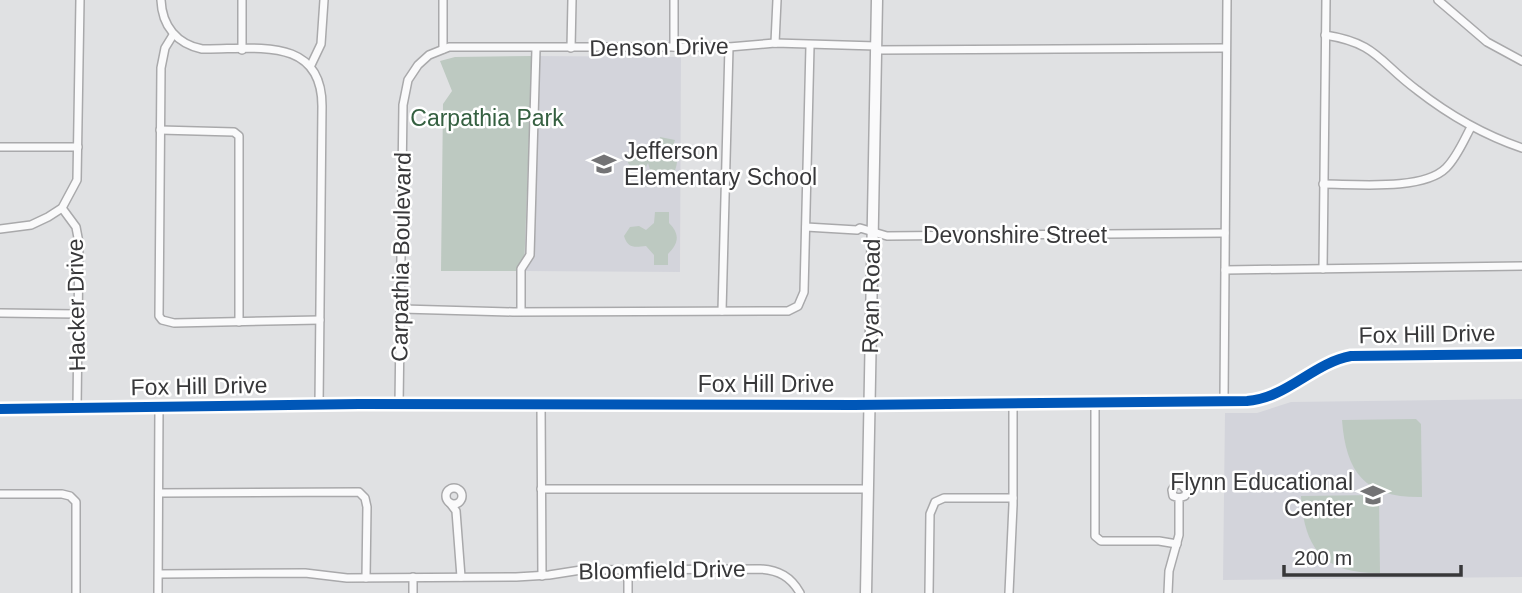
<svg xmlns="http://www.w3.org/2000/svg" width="1522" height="593" font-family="Helvetica,sans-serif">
  <rect width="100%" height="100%" fill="#e0e1e3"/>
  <g fill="#d3d4db">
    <path d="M532,56L681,57L680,272L524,271Z"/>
    <path d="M1522,399V577L1223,580L1225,413H1257L1291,402Z"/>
  </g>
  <g fill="#bdc9c1">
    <path d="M532,56L524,271H441L443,104L452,91L440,61L455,57Z"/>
    <path d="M660,137L675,140L671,152L677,162C675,179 665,181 651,173L648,163L645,169H633L628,163L630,151L636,147L649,153L658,149Z"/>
    <path d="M655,212H669V223C680,234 679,243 668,254V265H654V255L646,246C635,247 628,249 624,236L630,227L639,226L646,230L654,223Z"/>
    <path d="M1416,419L1421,424L1422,497C1366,498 1346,474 1342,420Z"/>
    <path d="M1374,495L1379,500L1380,573C1325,574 1304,550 1301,496Z"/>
  </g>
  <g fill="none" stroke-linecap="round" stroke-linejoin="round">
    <g stroke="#a9a9ab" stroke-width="10">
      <g id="street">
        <path d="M161,0C162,26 177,44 202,49C252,50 322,34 322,106L319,405"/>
        <path d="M1438,0L1487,42L1522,61"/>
        <path d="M173,35L165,48L161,68L159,316L162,320L174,323L320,320"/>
        <path d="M1325,35C1377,43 1379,62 1417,90C1449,115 1484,135 1522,148"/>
        <path d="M775,43L777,0"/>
        <path d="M674,47V0"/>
        <path d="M571,48L572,0"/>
        <path d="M443,49V0"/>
        <path d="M242,50V0"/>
        <path d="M876,50L1226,48"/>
        <path d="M311,65L321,44L324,0"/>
        <path d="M160,130L234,132L239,136V322"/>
        <path d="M0,147H78"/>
        <path d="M1323,184C1355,184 1423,191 1446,168C1457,157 1464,140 1471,127"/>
        <path d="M62,208L76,227L79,243L77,409"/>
        <path d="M806,227L857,230L860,228L887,236L1225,233"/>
        <path d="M0,229L31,225L48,217L62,208L77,180L80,0"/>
        <path d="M1323,269L1326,0"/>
        <path d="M1225,270L1522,266"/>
        <path d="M402,309L513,312L788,311L798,306L804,292L810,46"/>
        <path d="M521,311V269L530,255L536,49"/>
        <path d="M722,311L729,47"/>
        <path d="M0,313L77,314"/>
        <path d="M1224,401L1227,0"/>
        <path d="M1095,402V536L1101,541H1159L1177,544"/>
        <path d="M399,405L403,105L408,80L418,65L429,55L449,47H729L775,43L876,46"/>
        <path d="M541,405L542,576"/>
        <circle cx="454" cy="496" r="8"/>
        <path d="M541,489H868"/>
        <path d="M159,493L359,492L365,498L367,507L366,578"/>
        <path d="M0,494H62L70,496L76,502V593"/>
        <path d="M450,503L456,511L461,577"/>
        <path d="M628,569V593"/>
        <path d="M159,574L305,573L347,578L516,577L549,575L581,570L760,569C779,570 791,577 800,593"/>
        <path d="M413,577V593"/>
        <path d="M158,593L159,408"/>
        <path d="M929,593L930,514L935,502L944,498H1013"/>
        <path d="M1009,593L1013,505V403"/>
        <path d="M1168,593L1169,571L1179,535V498L1173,496L1172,490L1175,485L1181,484L1187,491L1185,496L1179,498"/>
      </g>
    </g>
    <g stroke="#a9a9ab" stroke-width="13">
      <g id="secondary">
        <path d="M0,409L359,404L854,405L1247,401C1287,398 1313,363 1351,356L1522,354"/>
        <path d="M866,593L877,0"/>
      </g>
    </g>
    <use href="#street" stroke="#fafafb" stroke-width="7"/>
    <use href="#secondary" stroke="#fafafb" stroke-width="10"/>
    <g stroke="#fff" stroke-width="15">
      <path id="cycleway" d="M0,409L359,404L854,405L1247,401C1287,398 1313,363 1351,356L1522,354"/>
    </g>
    <use href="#cycleway" stroke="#0057b8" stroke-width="10"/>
  </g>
  <defs>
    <g id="school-bare" transform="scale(1.89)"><path d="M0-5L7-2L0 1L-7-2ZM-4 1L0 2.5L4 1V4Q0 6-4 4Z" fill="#737375" stroke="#fff" stroke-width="2.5" paint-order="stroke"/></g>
  </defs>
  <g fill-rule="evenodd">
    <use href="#school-bare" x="604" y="164"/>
    <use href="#school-bare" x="1373" y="495"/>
  </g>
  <g text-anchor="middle" stroke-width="5" stroke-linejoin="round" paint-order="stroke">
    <g font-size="23" fill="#38383a" stroke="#fff">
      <text transform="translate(659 47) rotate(-1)" y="8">Denson Drive</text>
      <text x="1015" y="243">Devonshire Street</text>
      <text transform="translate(401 257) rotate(-89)" y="8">Carpathia Boulevard</text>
      <text transform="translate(871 296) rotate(-89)" y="8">Ryan Road</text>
      <text transform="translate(76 305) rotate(-91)" y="8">Hacker Drive</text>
      <text transform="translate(1427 334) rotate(-1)" y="8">Fox Hill Drive</text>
      <text x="766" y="392">Fox Hill Drive</text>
      <text transform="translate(199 386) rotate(-1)" y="8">Fox Hill Drive</text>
      <text transform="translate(662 570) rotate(-1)" y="8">Bloomfield Drive</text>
    </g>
    <g font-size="23" fill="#356041" stroke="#fff">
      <text x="487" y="126">Carpathia Park</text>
    </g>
    <g font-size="23" fill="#38383a" stroke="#fff" text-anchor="start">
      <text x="624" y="159">Jefferson<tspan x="624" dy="26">Elementary School</tspan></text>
      <text x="1353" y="490" text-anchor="end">Flynn Educational<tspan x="1353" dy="26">Center</tspan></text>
    </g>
  </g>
  <path d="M1284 565v10h177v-10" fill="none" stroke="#38383a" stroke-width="3.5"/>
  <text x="1294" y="565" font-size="21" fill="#38383a" stroke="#ffffff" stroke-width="5" paint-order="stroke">200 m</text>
</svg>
